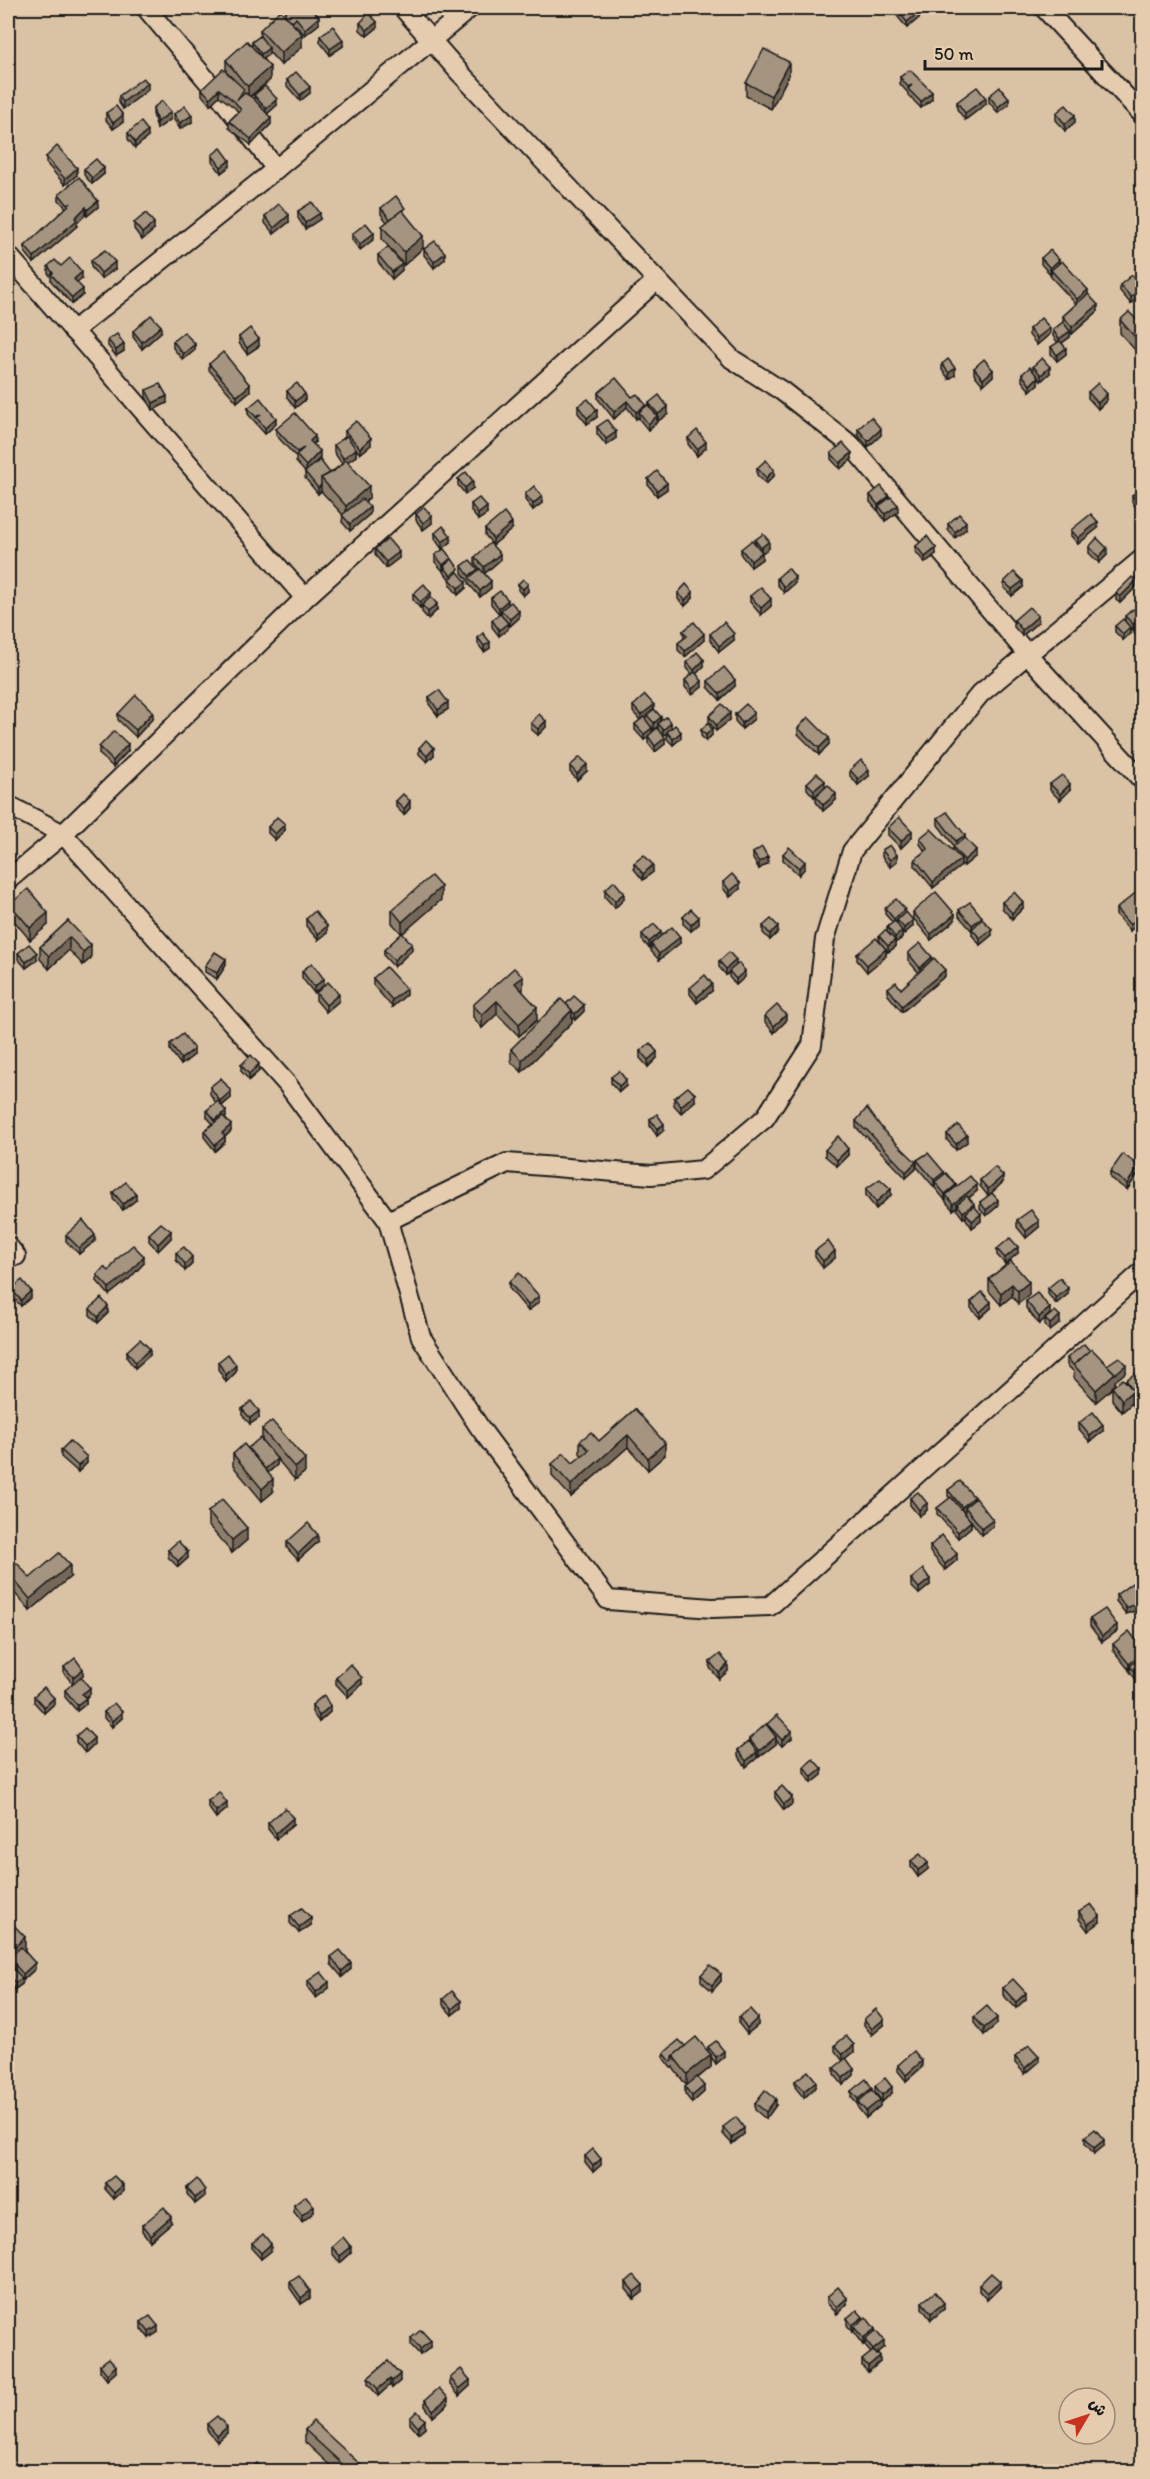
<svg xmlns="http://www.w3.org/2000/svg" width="1150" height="2479" font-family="Itim,'Playpen Sans Arabic',sans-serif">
  <rect width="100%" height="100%" fill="#dac2a5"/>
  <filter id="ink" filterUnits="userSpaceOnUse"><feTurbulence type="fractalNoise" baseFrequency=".0167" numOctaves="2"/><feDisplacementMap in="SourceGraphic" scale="12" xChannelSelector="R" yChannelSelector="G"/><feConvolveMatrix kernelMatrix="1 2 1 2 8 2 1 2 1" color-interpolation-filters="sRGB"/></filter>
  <g filter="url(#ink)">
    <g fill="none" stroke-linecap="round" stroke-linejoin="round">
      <g stroke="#1c1c1c" stroke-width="22">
        <g id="minor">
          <path d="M146,8L220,96L276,169"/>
          <path d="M403,8L460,73L732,359L782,391L851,445L1029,656L1142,780"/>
          <path d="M1044,8L1142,114"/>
          <path d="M8,255L305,598"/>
          <path d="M73,331L276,169L470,8"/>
          <path d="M8,805L63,834L287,1084L388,1221L421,1337L480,1428L608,1600L712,1608L770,1606L1142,1272"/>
          <path d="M8,880L63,834L305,598L657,280"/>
          <path d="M388,1221L507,1163L651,1175L703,1170L765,1118L812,1045L825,939L852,851L980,694L1142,559"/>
          <path d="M8,1246L16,1256"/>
        </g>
      </g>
      <use href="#minor" stroke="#e6ccae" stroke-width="18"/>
    </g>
    <g fill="#8e7f6d" stroke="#1c1c1c" stroke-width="1.5" fill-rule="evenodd">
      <path d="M285,8H315L313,10L319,24L305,35L296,25L295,26L302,47L281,65L269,52V54L263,58L270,80L250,97L254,100V95L277,105L267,114L271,124L251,145L229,128V121L238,112L235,108L219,96L210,105L202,95V89L226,72V60L252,46V42L260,36V30L284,14L287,10Z"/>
      <path d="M893,8H916L919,18L907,28L893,11Z"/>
      <path d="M360,23L377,28L367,36L360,30Z"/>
      <path d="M320,36L343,46L330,55L320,42Z"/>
      <path d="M789,75L771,109L746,96V83Z"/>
      <path d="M900,77L932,99L921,108L908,95V93L900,84Z"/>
      <path d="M287,80L310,93L300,101L287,86Z"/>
      <path d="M148,90L123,109L119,103V96Z"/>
      <path d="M989,96L1009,104L998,113L989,102Z"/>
      <path d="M957,102L986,104L965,120L957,109Z"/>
      <path d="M153,108L171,119L157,129L153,114Z"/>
      <path d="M106,113L123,122L113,129L106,120Z"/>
      <path d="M1056,113L1075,122L1065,131L1056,120Z"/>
      <path d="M174,114L192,122L180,129L174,120Z"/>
      <path d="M128,133L148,137L135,148L128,139Z"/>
      <path d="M212,155L230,166L221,173L212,161Z"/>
      <path d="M46,157L77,175L65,185L46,163Z"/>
      <path d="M84,169L104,174L92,184L84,175Z"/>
      <path d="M59,194L98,207L87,216L86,214L77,223V226L34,263L25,252V246L66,208L59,200Z"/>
      <path d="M381,208L405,214L423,248L404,265L382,239V226L387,222L381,214Z"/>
      <path d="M298,211L320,219L305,229L298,218Z"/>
      <path d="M265,216L289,222L274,234L265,223Z"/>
      <path d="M134,223L154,230L142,240L134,229Z"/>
      <path d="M352,234L374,239L360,250L352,240Z"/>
      <path d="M424,249L445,259L434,268L424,255Z"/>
      <path d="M378,255L402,270L392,279L378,262Z"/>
      <path d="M1041,258L1059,263L1088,294L1098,311L1072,334L1067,328L1070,337L1062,343L1066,354L1057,361L1051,354V347L1058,343L1053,336V330L1063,322V316L1076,304L1051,277V273L1050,274L1041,264Z"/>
      <path d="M91,260L115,269L101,279L91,267Z"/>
      <path d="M48,266H61L82,278L77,282L83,295L72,304L51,281V277L48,273Z"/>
      <path d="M1120,285L1142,294L1131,304L1120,291Z"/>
      <path d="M1120,320L1143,326V359L1120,333Z"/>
      <path d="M1029,329L1050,334L1037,345L1029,335Z"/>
      <path d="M133,331L161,332L142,349L133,337Z"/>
      <path d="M239,337L259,346L247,354L239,343Z"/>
      <path d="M108,340L124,351L116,356L108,346Z"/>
      <path d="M173,341L195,350L183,360L173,348Z"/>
      <path d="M209,364L250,391L237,402L209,370Z"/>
      <path d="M942,364L955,375L949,379L942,370Z"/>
      <path d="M1033,366L1050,373L1041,381L1038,378V384L1030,391L1022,381V374L1033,371Z"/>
      <path d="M974,368L993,376L983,385L974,374Z"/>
      <path d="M146,390L167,403L153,410L146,397Z"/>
      <path d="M287,391L305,400L295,408L287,397Z"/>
      <path d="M1088,392L1107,400L1098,409L1088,398Z"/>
      <path d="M598,393L632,397L646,406H649V403L668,414L658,421L657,419V422L648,430L639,419V417L636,419L627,407L614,419L598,399Z"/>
      <path d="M578,406L597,417L587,424L578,413Z"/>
      <path d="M248,408L276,424L265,434L257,425V423H256L248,414Z"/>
      <path d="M597,427L616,438L606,445L597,434Z"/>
      <path d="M276,429L315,442L313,444L320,458L307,470L330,473L342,464L334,452V445L345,437V431L371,445L360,454L356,449V456L347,461L369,498L365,502L370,514L350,531L342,522L343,515L321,491L318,494L305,478V472L296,462V457L276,435Z"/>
      <path d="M858,429L881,435L868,447L858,435Z"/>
      <path d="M688,438L706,448L697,456L688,444Z"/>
      <path d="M831,453L852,459L840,469L831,459Z"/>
      <path d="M757,468L774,476L766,484L757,475Z"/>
      <path d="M458,479L473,488L465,494L458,485Z"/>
      <path d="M648,479L667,489L657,496L648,485Z"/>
      <path d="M1143,488V507L1137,510L1132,501V495Z"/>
      <path d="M525,494L542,503L533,510L525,500Z"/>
      <path d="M870,495L889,498L898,512L885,521L879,512V511H878L870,502Z"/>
      <path d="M471,504L487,514L478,520L471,511Z"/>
      <path d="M416,514L432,523L423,530L416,520Z"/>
      <path d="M948,524L966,529L955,538L948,530Z"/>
      <path d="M1098,528L1078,544L1071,536V530Z"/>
      <path d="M485,529H512L493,545L485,535Z"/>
      <path d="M435,533L451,542L442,549L435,539Z"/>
      <path d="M755,540L769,548L762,553V559L751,567L741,555V549L755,544Z"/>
      <path d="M916,546L936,554L925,563L916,552Z"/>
      <path d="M1089,547L1107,555L1099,563L1089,553Z"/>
      <path d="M375,549L399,558L386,568L375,555Z"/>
      <path d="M435,555L451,561L459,574L466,588L458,595L450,585V580L444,572V570L443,571L435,562Z"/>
      <path d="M475,557L500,560L484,574L491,588L480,597L469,584V582L462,573V566L478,571L480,569L475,563Z"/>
      <path d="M777,578L795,583L784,593L777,584Z"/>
      <path d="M1004,582L1023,587L1012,596L1004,588Z"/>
      <path d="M518,584L528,591L523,596L518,590Z"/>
      <path d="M1136,587L1120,603L1116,600V593Z"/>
      <path d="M678,593L693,598L685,606L678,599Z"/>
      <path d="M413,594L431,597L437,610L428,619L422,612V607L420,608L413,600Z"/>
      <path d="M750,596L771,606L761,615L750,602Z"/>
      <path d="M491,598L508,604L519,618L510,626L508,623V629L499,636L492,627V620L501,615V612L499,614L491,604Z"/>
      <path d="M1125,616L1141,621L1143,620V643L1134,633V629L1133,631L1130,628V634L1123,640L1115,632V626L1125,621Z"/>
      <path d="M1014,620L1038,622L1022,636L1014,627Z"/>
      <path d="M683,631L704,640L685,657L678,650V643L684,638Z"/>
      <path d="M710,634L734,640L719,652L710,640Z"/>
      <path d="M478,638L490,648L484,652L478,644Z"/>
      <path d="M687,662L704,666L696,674L702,687L692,695L685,687V680L692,674L687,668Z"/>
      <path d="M708,681L735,686L720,700L708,687Z"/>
      <path d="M429,697L448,709L438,716L429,704Z"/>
      <path d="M633,706L654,709L661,721L671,728L681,738L673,745L667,739V733L663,736L665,744L655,752L648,743V737L644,740L635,730V724L640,720L633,712ZM651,726L654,730L658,726V730L652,732Z"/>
      <path d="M118,714L153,718L136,737L118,720Z"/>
      <path d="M735,714L754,719L742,729L735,721Z"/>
      <path d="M709,716L730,720L716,731L709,722Z"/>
      <path d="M531,723L546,727L538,735L531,729Z"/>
      <path d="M798,728L829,744L819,755L798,734Z"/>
      <path d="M701,730L712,735L706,741L701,736Z"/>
      <path d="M99,747L128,751L113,767L99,754Z"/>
      <path d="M419,748L434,755L427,762L419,754Z"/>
      <path d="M570,766L587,771L577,780L570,772Z"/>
      <path d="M850,770L869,776L858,785L850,776Z"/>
      <path d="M807,783L825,787L814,797L807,789Z"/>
      <path d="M1050,784L1070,790L1060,800L1050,790Z"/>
      <path d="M816,796L836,800L823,811L816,802Z"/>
      <path d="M396,801L410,808L404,815L396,807Z"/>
      <path d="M938,818L965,838L976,856L964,866L961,863V866L933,888L915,866V859L925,851L920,844V838L953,851V847L954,846L938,825Z"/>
      <path d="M268,827L285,830L275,840L268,833Z"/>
      <path d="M888,828L912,837L901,848L888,835Z"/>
      <path d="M882,850L897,861L890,867L882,857Z"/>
      <path d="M753,853L768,863L759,869L753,859Z"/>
      <path d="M783,854L805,868L799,875L783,860Z"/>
      <path d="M634,863L653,872L643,880L634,869Z"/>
      <path d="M723,882L740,889L730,897L723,888Z"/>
      <path d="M605,890L624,899L615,908L605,897Z"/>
      <path d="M1143,894L1130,931L1116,915V909Z"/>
      <path d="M441,900L402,933L412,950L394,967L384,956V950L402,934L392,923V910Z"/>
      <path d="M1002,902L1023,908L1012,919L1002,908Z"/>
      <path d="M10,904L48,925L30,940L10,916Z"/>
      <path d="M885,908L905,913L913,926L904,934L902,933V938L895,943V947L888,952L886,950V956L867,972L857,960V954L879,941V936L887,933V927L893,923L885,914Z"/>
      <path d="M959,910L992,935L980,945L972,935V931L959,916Z"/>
      <path d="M913,912L955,920L931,940L913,918Z"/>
      <path d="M683,917L699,924L691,931L683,924Z"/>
      <path d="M306,919L327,933L318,940L306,926Z"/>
      <path d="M68,921L91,958L83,965L69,950L49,969L40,959V947Z"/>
      <path d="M763,926L778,932L770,940L763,933Z"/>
      <path d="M642,934L661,936L680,943L659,960L651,951V947L649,948L642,940Z"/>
      <path d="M18,953L37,960L26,968L18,959Z"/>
      <path d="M908,953L932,960L945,976L902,1012L888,995V988L901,989L919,973L908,960Z"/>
      <path d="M719,961L736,965L745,977L736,985L729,977V972L726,975L719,967Z"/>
      <path d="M226,965L217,979L205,972V966Z"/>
      <path d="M302,971L324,985L314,993L302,978Z"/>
      <path d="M373,978L406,995L392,1007L373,985Z"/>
      <path d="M690,988L712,991L697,1003L690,994Z"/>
      <path d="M522,990L537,1020L519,1036L497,1014L482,1028L473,1017V1005L523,990Z"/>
      <path d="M316,993L339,1001L326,1012L316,1000Z"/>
      <path d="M566,1004L584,1011L575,1020L572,1017V1022L522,1072L511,1062V1049Z"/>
      <path d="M765,1016L786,1021L774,1033L765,1022Z"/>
      <path d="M170,1044L194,1055L181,1065L170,1050Z"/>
      <path d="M640,1051L657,1058L648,1067L640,1058Z"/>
      <path d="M241,1065L259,1071L249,1080L241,1071Z"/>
      <path d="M611,1077L626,1086L619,1092L611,1083Z"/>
      <path d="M210,1087L231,1098L222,1106L226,1117L225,1118L231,1131L225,1137V1142L215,1151L204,1137V1131L213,1124L207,1117V1110L216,1103L210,1094Z"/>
      <path d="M674,1098L695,1101L681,1113L674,1105Z"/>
      <path d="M650,1119L664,1130L657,1136L650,1126Z"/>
      <path d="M856,1121L916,1169L906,1178L866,1136L865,1137L856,1127Z"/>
      <path d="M947,1134L967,1142L956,1150L947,1140Z"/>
      <path d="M825,1150L848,1155L837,1166L825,1156Z"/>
      <path d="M917,1160L944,1175L956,1188L977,1191L969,1198L981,1221L972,1228L966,1219V1217L963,1218L957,1210V1207L953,1210L946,1202V1199L945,1200L935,1188V1186L934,1187L917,1167Z"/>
      <path d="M1110,1172H1139L1127,1190L1110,1178Z"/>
      <path d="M980,1180L1003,1182L988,1196L980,1186Z"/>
      <path d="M866,1189L891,1195L876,1209L866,1196Z"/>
      <path d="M113,1192L136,1200L123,1210L113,1199Z"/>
      <path d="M980,1202L998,1206L986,1216L980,1209Z"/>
      <path d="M1017,1220L1039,1227L1026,1238L1017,1227Z"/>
      <path d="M149,1234L171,1238L158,1251L149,1241Z"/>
      <path d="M66,1235L95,1241L79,1254L66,1241Z"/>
      <path d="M997,1249L1018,1253L1005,1264L997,1255Z"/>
      <path d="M815,1251L835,1258L823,1268L815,1257Z"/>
      <path d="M176,1253L192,1264L185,1271L176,1260Z"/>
      <path d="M1011,1261L1029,1295L1018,1304L1012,1296L1001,1305L989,1291V1279Z"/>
      <path d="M144,1263L129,1279L109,1295L97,1281V1275Z"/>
      <path d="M509,1282L539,1302L528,1311L509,1288Z"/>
      <path d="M1048,1288L1068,1294L1056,1304L1048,1294Z"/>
      <path d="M11,1289L31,1297L21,1306L11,1295Z"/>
      <path d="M1026,1301L1050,1314L1039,1324L1026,1308Z"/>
      <path d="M971,1302L991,1308L980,1318L971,1308Z"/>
      <path d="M90,1309L108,1313L98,1323L90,1315Z"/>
      <path d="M1045,1319L1060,1323L1050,1331L1045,1326Z"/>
      <path d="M1143,1344V1355L1140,1353V1347Z"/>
      <path d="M127,1351L150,1355L135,1368L127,1358Z"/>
      <path d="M1090,1351L1107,1365L1126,1372L1115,1381V1385L1126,1382V1380L1143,1381V1414L1131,1404L1122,1412L1112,1400V1388L1096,1402L1074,1378V1372L1067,1365V1358Z"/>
      <path d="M218,1362L236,1372L226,1382L218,1369Z"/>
      <path d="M242,1409L259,1418L250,1424L242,1415Z"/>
      <path d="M635,1409L665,1455L648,1470L628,1447L571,1497L552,1476V1464L573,1463L582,1456L580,1453V1441H599Z"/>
      <path d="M1079,1423L1103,1431L1090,1442L1079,1429Z"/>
      <path d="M262,1429L305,1472L295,1480L277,1459V1465L268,1473L273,1492L262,1501L233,1466V1454L248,1448L262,1440Z"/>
      <path d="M61,1450L87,1463L78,1472L61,1457Z"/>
      <path d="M948,1490L974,1500L993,1526L982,1535L971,1521V1527L958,1538L937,1514V1508L950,1498L948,1496Z"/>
      <path d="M910,1498L927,1510L919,1516L910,1505Z"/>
      <path d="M208,1512L247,1540L232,1553L208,1525Z"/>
      <path d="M287,1542H318L298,1560L287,1548Z"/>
      <path d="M930,1546L957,1560L945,1570L930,1552Z"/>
      <path d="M168,1550L188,1558L178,1567L168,1557Z"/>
      <path d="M8,1573L30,1578L70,1577L30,1611L8,1585Z"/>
      <path d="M911,1579L930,1585L919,1594L911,1586Z"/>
      <path d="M1116,1595L1143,1596V1608L1126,1614L1116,1601Z"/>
      <path d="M1090,1619L1117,1631L1102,1642L1090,1626Z"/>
      <path d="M1113,1644L1143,1649L1140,1684L1130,1672V1669L1129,1670L1113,1650Z"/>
      <path d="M710,1662L728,1671L719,1679L710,1668Z"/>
      <path d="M64,1667L83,1675L73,1684L64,1673Z"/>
      <path d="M336,1678L362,1684L348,1697L336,1684Z"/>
      <path d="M65,1690L90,1694L86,1698V1704L77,1711L65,1697Z"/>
      <path d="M34,1696L54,1704L44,1713L34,1702Z"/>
      <path d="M312,1705L330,1712L319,1722L312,1712Z"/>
      <path d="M104,1712L122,1718L112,1727L104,1718Z"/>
      <path d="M767,1724L792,1738L782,1746L776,1740V1744L759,1757L757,1755V1758L746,1767L738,1756V1750L749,1742V1739L767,1726Z"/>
      <path d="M76,1736L94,1744L85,1753L76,1742Z"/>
      <path d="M804,1767L822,1775L812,1783L804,1773Z"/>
      <path d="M775,1792L792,1804L784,1810L775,1798Z"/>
      <path d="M208,1801L227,1809L216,1818L208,1807Z"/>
      <path d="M268,1823L293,1825L276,1839L268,1829Z"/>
      <path d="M911,1861L928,1869L918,1877L911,1867Z"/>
      <path d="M1079,1912L1100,1922L1088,1931L1079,1919Z"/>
      <path d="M290,1916L311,1925L299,1933L290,1923Z"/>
      <path d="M8,1919L25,1950L24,1951L35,1969L23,1980L22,1979V1984L15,1989L8,1980V1969L11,1966L9,1964L8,1965Z"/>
      <path d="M331,1957L351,1969L342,1977L331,1964Z"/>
      <path d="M701,1975L721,1981L712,1991L701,1981Z"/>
      <path d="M308,1981L329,1988L316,1998L308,1988Z"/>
      <path d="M1003,1988L1026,1999L1016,2008L1003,1995Z"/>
      <path d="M443,1999L461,2008L452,2015L443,2005Z"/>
      <path d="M739,2017L758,2025L747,2034L739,2024Z"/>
      <path d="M974,2017L997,2024L984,2035L974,2023Z"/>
      <path d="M864,2019L884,2025L872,2035L864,2025Z"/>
      <path d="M835,2045L854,2052L843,2061L835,2051Z"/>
      <path d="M685,2046L708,2052V2047L724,2057L716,2064L711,2057V2067L698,2078L704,2092L692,2103L685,2094V2087L687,2086L673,2068V2067L671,2068L664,2059V2053Z"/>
      <path d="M1015,2057L1039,2062L1025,2074L1015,2063Z"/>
      <path d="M898,2065L922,2067L906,2081L898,2071Z"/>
      <path d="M834,2068L854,2075L843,2085L834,2074Z"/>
      <path d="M795,2081L816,2087L804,2098L795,2087Z"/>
      <path d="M875,2086L892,2093L882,2102L875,2092Z"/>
      <path d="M851,2091H872L880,2106L866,2118L858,2108V2105L851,2097Z"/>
      <path d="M755,2103L776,2105L766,2119L755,2110Z"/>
      <path d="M723,2127L744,2134L732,2144L723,2134Z"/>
      <path d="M1085,2137L1104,2146L1094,2154L1085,2143Z"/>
      <path d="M585,2156L601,2165L593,2172L585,2162Z"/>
      <path d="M105,2183L123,2191L114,2199L105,2189Z"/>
      <path d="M187,2188L205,2196L195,2204L187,2194Z"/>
      <path d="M294,2205L314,2212L302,2222L294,2212Z"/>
      <path d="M171,2223L150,2241L142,2231V2225Z"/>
      <path d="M252,2243L271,2251L261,2259L252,2249Z"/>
      <path d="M332,2247L351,2253L340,2263L332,2253Z"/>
      <path d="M290,2282L310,2298L301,2304L290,2288Z"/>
      <path d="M626,2282L643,2292L634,2299L626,2289Z"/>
      <path d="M979,2285L1000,2287L987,2300L979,2291Z"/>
      <path d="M827,2297L847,2304L837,2314L827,2303Z"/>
      <path d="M922,2302L944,2309L931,2320L922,2308Z"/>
      <path d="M847,2318L863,2319L875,2332L884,2347L875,2354L880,2362L868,2372L862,2366V2360L871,2353L865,2346V2343L863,2345L854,2333V2330L852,2332L847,2325Z"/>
      <path d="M141,2322L158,2332L149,2338L141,2329Z"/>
      <path d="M411,2338L431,2347L420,2355L411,2345Z"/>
      <path d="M388,2361L400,2381L392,2388L390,2385L378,2396L368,2384V2378Z"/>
      <path d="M100,2365L116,2372L107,2380L100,2371Z"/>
      <path d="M450,2378L470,2386L459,2396L450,2385Z"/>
      <path d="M425,2400L448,2404L433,2417L425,2406Z"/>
      <path d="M410,2418L425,2427L418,2433L410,2424Z"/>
      <path d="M207,2424L227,2433L217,2442L207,2430Z"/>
      <path d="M305,2430L363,2472H337L305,2442Z"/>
    </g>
    <g fill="#746859" stroke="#1c1c1c" stroke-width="1.5">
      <path d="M919,12V18L907,28V22Z"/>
      <path d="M319,17V24L305,35V29Z"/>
      <path d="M377,22V28L367,36V30Z"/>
      <path d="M302,34V47L281,65V53Z"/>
      <path d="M343,40V46L330,55V49Z"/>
      <path d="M269,48V54L261,60V54Z"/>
      <path d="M789,62V75L771,109V96Z"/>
      <path d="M270,67V80L248,98V86Z"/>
      <path d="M148,83V90L123,109V102Z"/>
      <path d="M310,87V93L300,101V95Z"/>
      <path d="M219,89V96L210,105V98Z"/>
      <path d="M932,92V99L921,108V102Z"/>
      <path d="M986,98V104L965,120V113Z"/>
      <path d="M1009,98V104L998,113V107Z"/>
      <path d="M277,99V105L266,115V109Z"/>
      <path d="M171,112V119L157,129V122Z"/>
      <path d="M123,115V122L113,129V123Z"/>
      <path d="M192,115V122L180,129V123Z"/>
      <path d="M1075,115V122L1065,131V124Z"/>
      <path d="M271,118V124L251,145V139Z"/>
      <path d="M148,131V137L135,148V142Z"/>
      <path d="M230,160V166L221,173V167Z"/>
      <path d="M77,168V175L65,185V179Z"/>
      <path d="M104,168V174L92,184V178Z"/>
      <path d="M98,201V207L87,216V210Z"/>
      <path d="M86,207V214L77,223V226L34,263V257Z"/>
      <path d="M320,213V219L305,229V223Z"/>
      <path d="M289,215V222L274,234V228Z"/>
      <path d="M154,223V230L142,240V233Z"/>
      <path d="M374,233V239L360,250V244Z"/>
      <path d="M423,236V248L404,265V252Z"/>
      <path d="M445,253V259L434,268V262Z"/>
      <path d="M1059,260V266L1051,270V273L1050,274V268Z"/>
      <path d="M115,262V269L101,279V273Z"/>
      <path d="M402,264V270L392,279V272Z"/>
      <path d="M82,272V278L74,285V279Z"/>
      <path d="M1142,287V294L1131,304V297Z"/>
      <path d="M83,289V295L72,304V298Z"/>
      <path d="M1088,290V296L1077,305V299Z"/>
      <path d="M1098,305V311L1072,334V327Z"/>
      <path d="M161,326V332L142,349V342Z"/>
      <path d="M1050,328V334L1037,345V338Z"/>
      <path d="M1070,331V337L1059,345V339Z"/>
      <path d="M259,339V346L247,354V348Z"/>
      <path d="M124,344V351L116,356V350Z"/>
      <path d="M195,344V350L183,360V354Z"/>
      <path d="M1066,348V354L1057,361V355Z"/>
      <path d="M1050,367V373L1041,381V375Z"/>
      <path d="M955,368V375L949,379V373Z"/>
      <path d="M993,370V376L983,385V379Z"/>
      <path d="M1038,377V384L1030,391V385Z"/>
      <path d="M250,385V391L237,402V396Z"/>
      <path d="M305,394V400L295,408V401Z"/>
      <path d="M1107,394V400L1098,409V403Z"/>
      <path d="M167,396V403L153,410V403Z"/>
      <path d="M627,401V407L614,419V412Z"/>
      <path d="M646,405V411L639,412V417L636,419V412Z"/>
      <path d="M668,407V414L658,421V414Z"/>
      <path d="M597,410V417L587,424V418Z"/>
      <path d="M657,416V422L648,430V424Z"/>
      <path d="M276,418V424L265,434V428Z"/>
      <path d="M881,429V435L868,447V441Z"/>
      <path d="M616,432V438L606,445V439Z"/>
      <path d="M315,436V442L310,448V441Z"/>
      <path d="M371,438V445L360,454V448Z"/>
      <path d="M706,442V448L697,456V449Z"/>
      <path d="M356,449V456L343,465V458Z"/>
      <path d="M320,451V458L306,472V466Z"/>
      <path d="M852,453V459L840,469V463Z"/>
      <path d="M774,470V476L766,484V478Z"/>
      <path d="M473,481V488L465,494V488Z"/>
      <path d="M667,483V489L657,496V490Z"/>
      <path d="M321,485V491L318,494V488Z"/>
      <path d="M369,486V498L346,518V506Z"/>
      <path d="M542,496V503L533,510V504Z"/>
      <path d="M889,496V502L879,506L878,511V505Z"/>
      <path d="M1143,500V507L1137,510V503Z"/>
      <path d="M898,505V512L885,521V514Z"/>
      <path d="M370,507V514L350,531V524Z"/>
      <path d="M487,507V514L478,520V514Z"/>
      <path d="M432,516V523L423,530V523Z"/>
      <path d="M966,522V529L955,538V532Z"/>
      <path d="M1098,522V528L1078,544V538Z"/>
      <path d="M512,523V529L493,545V539Z"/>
      <path d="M451,536V542L442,549V542Z"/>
      <path d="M769,541V548L762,553V559L751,567V561L761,553V548Z"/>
      <path d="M936,548V554L925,563V557Z"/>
      <path d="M1107,548V555L1099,563V557Z"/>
      <path d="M399,552V558L386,568V562Z"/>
      <path d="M500,554V560L484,574V567Z"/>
      <path d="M451,558V565L444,566V570L443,571V565Z"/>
      <path d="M795,577V583L784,593V587Z"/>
      <path d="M491,581V588L480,597V591Z"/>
      <path d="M1023,581V587L1012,596V589Z"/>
      <path d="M1136,581V587L1120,603V597Z"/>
      <path d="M466,582V588L458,595V588Z"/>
      <path d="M528,584V591L523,596V589Z"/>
      <path d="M693,592V598L685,606V600Z"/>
      <path d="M431,593V599L420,608V602Z"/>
      <path d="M771,599V606L761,615V608Z"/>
      <path d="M508,600V607L501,610V612L499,614V608Z"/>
      <path d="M437,604V610L428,619V612Z"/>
      <path d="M519,611V618L510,626V619Z"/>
      <path d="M1038,616V622L1022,636V630Z"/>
      <path d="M1141,617V624L1134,627V629L1133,631V624Z"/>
      <path d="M508,623V629L499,636V630Z"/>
      <path d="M1130,627V634L1123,640V634Z"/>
      <path d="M704,634V640L685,657V651Z"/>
      <path d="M734,634V640L719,652V646Z"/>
      <path d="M490,642V648L484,652V646Z"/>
      <path d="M704,660V666L694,676V670Z"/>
      <path d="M735,680V686L720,700V694Z"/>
      <path d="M702,681V687L692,695V689Z"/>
      <path d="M448,702V709L438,716V710Z"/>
      <path d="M654,705V711L641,721V715Z"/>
      <path d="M153,712V718L136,737V730Z"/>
      <path d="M730,713V720L716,731V725Z"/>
      <path d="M754,713V719L742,729V723Z"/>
      <path d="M661,717V723H658V726L654,730V723Z"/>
      <path d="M546,721V727L538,735V729Z"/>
      <path d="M671,723V729L663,736V730Z"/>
      <path d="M652,728V734L644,740V734Z"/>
      <path d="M712,729V735L706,741V735Z"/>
      <path d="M681,732V738L673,745V739Z"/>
      <path d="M665,738V744L655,752V746Z"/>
      <path d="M829,738V744L819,755V748Z"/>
      <path d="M128,744V751L113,767V761Z"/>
      <path d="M434,748V755L427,762V756Z"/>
      <path d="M587,764V771L577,780V774Z"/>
      <path d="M869,770V776L858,785V779Z"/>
      <path d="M825,781V787L814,797V790Z"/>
      <path d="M1070,784V790L1060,800V794Z"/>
      <path d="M836,794V800L823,811V805Z"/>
      <path d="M410,801V808L404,815V809Z"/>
      <path d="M285,824V830L275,840V834Z"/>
      <path d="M912,831V837L901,848V841Z"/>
      <path d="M965,835V841L956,848V841Z"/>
      <path d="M976,850V856L964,866V860Z"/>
      <path d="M897,855V861L890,867V860Z"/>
      <path d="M768,857V863L759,869V862Z"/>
      <path d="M961,859V866L933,888V882Z"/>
      <path d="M805,862V868L799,875V868Z"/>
      <path d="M653,865V872L643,880V874Z"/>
      <path d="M740,883V889L730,897V891Z"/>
      <path d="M441,887V900L402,934V922Z"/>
      <path d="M624,893V899L615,908V901Z"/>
      <path d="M1023,902V908L1012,919V913Z"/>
      <path d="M905,909V916L897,920V923L894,925V919Z"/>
      <path d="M48,913V925L30,940V928Z"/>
      <path d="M955,914V920L931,940V934Z"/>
      <path d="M1143,914V920L1130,931V925Z"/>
      <path d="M699,917V924L691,931V925Z"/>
      <path d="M982,917V923L972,929V925Z"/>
      <path d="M913,920V926L904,934V928Z"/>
      <path d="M327,926V933L318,940V934Z"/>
      <path d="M778,926V932L770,940V934Z"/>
      <path d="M992,929V935L980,945V938Z"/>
      <path d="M902,931V938L895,943V937Z"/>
      <path d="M661,932V938L651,944V947L649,948V942Z"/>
      <path d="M69,937V950L49,969V956Z"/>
      <path d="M680,937V943L659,960V954Z"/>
      <path d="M895,940V947L888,952V946Z"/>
      <path d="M412,944V950L394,967V960Z"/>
      <path d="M91,945V958L83,965V952Z"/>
      <path d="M886,949V956L867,972V965Z"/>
      <path d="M37,953V960L26,968V962Z"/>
      <path d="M932,957V964L920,974V968Z"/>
      <path d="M226,959V965L217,979V973Z"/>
      <path d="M736,960V966L726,975V969Z"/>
      <path d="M945,970V976L902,1012V1006Z"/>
      <path d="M745,971V977L736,985V979Z"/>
      <path d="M523,977V990L515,996V983Z"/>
      <path d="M324,979V985L314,993V987Z"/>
      <path d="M712,984V991L697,1003V997Z"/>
      <path d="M406,989V995L392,1007V1000Z"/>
      <path d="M339,994V1001L326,1012V1005Z"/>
      <path d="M497,1001V1014L482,1028V1015Z"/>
      <path d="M584,1005V1011L575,1020V1014Z"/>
      <path d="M537,1007V1020L519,1036V1024Z"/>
      <path d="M572,1010V1022L522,1072V1060Z"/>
      <path d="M786,1015V1021L774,1033V1026Z"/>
      <path d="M194,1049V1055L181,1065V1059Z"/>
      <path d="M657,1052V1058L648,1067V1060Z"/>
      <path d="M259,1064V1071L249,1080V1074Z"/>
      <path d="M626,1080V1086L619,1092V1086Z"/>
      <path d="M231,1091V1098L220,1107V1101Z"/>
      <path d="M695,1094V1101L681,1113V1106Z"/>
      <path d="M226,1111V1117L215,1126V1120Z"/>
      <path d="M664,1124V1130L657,1136V1129Z"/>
      <path d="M231,1125V1131L225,1137V1142L215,1151V1145L222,1133Z"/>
      <path d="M967,1135V1142L956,1150V1144Z"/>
      <path d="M848,1149V1155L837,1166V1160Z"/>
      <path d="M916,1162V1169L906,1178V1172Z"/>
      <path d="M1139,1166V1172L1127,1190V1184Z"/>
      <path d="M944,1172V1178L935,1182V1186L934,1187V1180Z"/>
      <path d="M1003,1176V1182L988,1196V1189Z"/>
      <path d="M956,1185V1191L946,1195L945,1200V1194Z"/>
      <path d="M977,1185V1191L959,1206L957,1204V1207L953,1210V1204Z"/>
      <path d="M891,1189V1195L876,1209V1202Z"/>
      <path d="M136,1194V1200L123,1210V1204Z"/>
      <path d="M998,1200V1206L986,1216V1210Z"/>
      <path d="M974,1204V1210L966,1213V1217L963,1218V1212Z"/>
      <path d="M981,1214V1221L972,1228V1221Z"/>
      <path d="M1039,1221V1227L1026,1238V1231Z"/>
      <path d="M171,1231V1238L158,1251V1244Z"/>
      <path d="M95,1235V1241L79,1254V1248Z"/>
      <path d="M1018,1247V1253L1005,1264V1258Z"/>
      <path d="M835,1251V1258L823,1268V1261Z"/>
      <path d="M144,1256V1263L129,1279L109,1295V1288Z"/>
      <path d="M192,1257V1264L185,1271V1264Z"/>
      <path d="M1029,1282V1295L1018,1304V1291Z"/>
      <path d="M1012,1284V1296L1001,1305V1293Z"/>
      <path d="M1068,1288V1294L1056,1304V1298Z"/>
      <path d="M31,1291V1297L21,1306V1300Z"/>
      <path d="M539,1296V1302L528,1311V1305Z"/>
      <path d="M991,1302V1308L980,1318V1312Z"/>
      <path d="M108,1306V1313L98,1323V1317Z"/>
      <path d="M1050,1308V1314L1039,1324V1317Z"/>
      <path d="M1060,1316V1323L1050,1331V1324Z"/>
      <path d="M150,1349V1355L135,1368V1362Z"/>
      <path d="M236,1365V1372L226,1382V1375Z"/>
      <path d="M1126,1365V1372L1115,1381V1386L1096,1402V1390L1115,1373Z"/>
      <path d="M1131,1392V1404L1122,1412V1400Z"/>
      <path d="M259,1411V1418L250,1424V1418Z"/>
      <path d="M1103,1425V1431L1090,1442V1436Z"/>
      <path d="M628,1435V1447L571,1497V1485Z"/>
      <path d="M665,1443V1455L648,1470V1458Z"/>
      <path d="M87,1457V1463L78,1472V1466Z"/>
      <path d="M277,1459V1465L265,1475V1469Z"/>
      <path d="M305,1459V1472L295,1480V1468Z"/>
      <path d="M273,1479V1492L262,1501V1489Z"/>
      <path d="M974,1497V1504L965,1507V1511L962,1513V1507Z"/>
      <path d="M927,1503V1510L919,1516V1510Z"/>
      <path d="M993,1520V1526L982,1535V1528Z"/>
      <path d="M971,1521V1527L958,1538V1532Z"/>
      <path d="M247,1528V1540L232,1553V1540Z"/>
      <path d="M318,1535V1542L298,1560V1554Z"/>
      <path d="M188,1552V1558L178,1567V1561Z"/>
      <path d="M957,1554V1560L945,1570V1564Z"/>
      <path d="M70,1565V1577L30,1611V1599Z"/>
      <path d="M930,1579V1585L919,1594V1588Z"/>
      <path d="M1143,1601V1608L1126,1614V1608Z"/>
      <path d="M1117,1625V1631L1102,1642V1636Z"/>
      <path d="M1143,1653V1659L1130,1666V1669L1129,1670V1664Z"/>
      <path d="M728,1664V1671L719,1679V1673Z"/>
      <path d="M83,1669V1675L73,1684V1677Z"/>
      <path d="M1143,1676V1682L1140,1684V1677Z"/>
      <path d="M362,1678V1684L348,1697V1690Z"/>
      <path d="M90,1688V1694L82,1700V1694Z"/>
      <path d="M54,1698V1704L44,1713V1707Z"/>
      <path d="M86,1698V1704L77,1711V1705Z"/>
      <path d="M330,1706V1712L319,1722V1716Z"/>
      <path d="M122,1712V1718L112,1727V1721Z"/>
      <path d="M792,1731V1738L782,1746V1740Z"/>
      <path d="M776,1737V1744L759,1757V1751Z"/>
      <path d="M94,1738V1744L85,1753V1746Z"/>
      <path d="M757,1752V1758L746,1767V1761Z"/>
      <path d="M822,1769V1775L812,1783V1777Z"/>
      <path d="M792,1797V1804L784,1810V1804Z"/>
      <path d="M227,1803V1809L216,1818V1811Z"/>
      <path d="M293,1818V1825L276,1839V1833Z"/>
      <path d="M928,1863V1869L918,1877V1870Z"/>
      <path d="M1100,1916V1922L1088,1931V1924Z"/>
      <path d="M311,1918V1925L299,1933V1927Z"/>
      <path d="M25,1937V1950L12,1961L9,1958V1964L8,1965V1953Z"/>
      <path d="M35,1963V1969L23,1980V1974Z"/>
      <path d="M351,1963V1969L342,1977V1971Z"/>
      <path d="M721,1974V1981L712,1991V1985Z"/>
      <path d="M22,1978V1984L15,1989V1983Z"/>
      <path d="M329,1982V1988L316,1998V1992Z"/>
      <path d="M1026,1993V1999L1016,2008V2002Z"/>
      <path d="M461,2001V2008L452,2015V2009Z"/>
      <path d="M758,2018V2025L747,2034V2028Z"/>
      <path d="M997,2018V2024L984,2035V2028Z"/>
      <path d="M884,2019V2025L872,2035V2029Z"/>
      <path d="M854,2045V2052L843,2061V2054Z"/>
      <path d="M724,2051V2057L716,2064V2057Z"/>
      <path d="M711,2055V2067L687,2086V2074Z"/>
      <path d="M1039,2056V2062L1025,2074V2068Z"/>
      <path d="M922,2061V2067L906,2081V2075Z"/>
      <path d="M854,2069V2075L843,2085V2078Z"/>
      <path d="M816,2081V2087L804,2098V2091Z"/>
      <path d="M704,2086V2092L692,2103V2096Z"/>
      <path d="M892,2087V2093L882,2102V2095Z"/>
      <path d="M872,2088V2094L858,2102V2105V2099Z"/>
      <path d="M776,2099V2105L766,2119V2112Z"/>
      <path d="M880,2100V2106L866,2118V2111Z"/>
      <path d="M744,2128V2134L732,2144V2138Z"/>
      <path d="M1104,2140V2146L1094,2154V2148Z"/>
      <path d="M601,2159V2165L593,2172V2166Z"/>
      <path d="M123,2185V2191L114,2199V2193Z"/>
      <path d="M205,2190V2196L195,2204V2198Z"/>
      <path d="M314,2206V2212L302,2222V2215Z"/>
      <path d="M171,2217V2223L150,2241V2235Z"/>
      <path d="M271,2244V2251L261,2259V2253Z"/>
      <path d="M351,2247V2253L340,2263V2256Z"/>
      <path d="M1000,2281V2287L987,2300V2293Z"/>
      <path d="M643,2285V2292L634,2299V2292Z"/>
      <path d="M310,2291V2298L301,2304V2298Z"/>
      <path d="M847,2298V2304L837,2314V2307Z"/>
      <path d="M944,2303V2309L931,2320V2313Z"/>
      <path d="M863,2317V2323L854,2327V2330L852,2332V2325Z"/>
      <path d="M158,2326V2332L149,2338V2332Z"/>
      <path d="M875,2329V2335L865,2340V2343L863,2345V2338Z"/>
      <path d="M431,2341V2347L420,2355V2349Z"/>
      <path d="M884,2341V2347L873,2356V2350Z"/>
      <path d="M880,2356V2362L868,2372V2366Z"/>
      <path d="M116,2366V2372L107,2380V2374Z"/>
      <path d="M400,2374V2381L392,2388V2381Z"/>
      <path d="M390,2379V2385L378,2396V2389Z"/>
      <path d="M470,2380V2386L459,2396V2389Z"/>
      <path d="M448,2398V2404L433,2417V2410Z"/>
      <path d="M425,2420V2427L418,2433V2427Z"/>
      <path d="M227,2427V2433L217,2442V2436Z"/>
    </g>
    <g fill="#a5947f" stroke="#1c1c1c" stroke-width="1.5">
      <path d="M289,8H311L319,17L305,29L296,18L293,22L284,14Z"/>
      <path d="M895,8H916L919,12L907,22Z"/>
      <path d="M280,10L302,34L281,53L260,30Z"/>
      <path d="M369,13L377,22L367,30L360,23Z"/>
      <path d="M333,26L343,40L330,49L320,36Z"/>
      <path d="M260,36L269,48L261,54L252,42Z"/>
      <path d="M247,41L270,67L248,86L244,83L226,60Z"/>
      <path d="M764,49L789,62L771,96L746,83Z"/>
      <path d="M223,69L244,89L237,100L245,93L253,98L271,118L251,139L229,121L241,110L235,102L219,89L210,98L202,89Z"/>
      <path d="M910,70L932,92L921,102L908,89L912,85L908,87L900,77Z"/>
      <path d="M296,72L310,87L300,95L287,80Z"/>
      <path d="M143,78L148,83L123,102L119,96Z"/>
      <path d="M265,86L277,99L266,109L254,95Z"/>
      <path d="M977,87L986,98L965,113L957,102Z"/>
      <path d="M1000,87L1009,98L998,107L989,96Z"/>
      <path d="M162,101L171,112L157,122L153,108Z"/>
      <path d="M1066,105L1075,115L1065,124L1056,113Z"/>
      <path d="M116,106L123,115L113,123L106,113Z"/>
      <path d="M185,106L192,115L180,123L174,114Z"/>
      <path d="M141,122L148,131L135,142L128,133Z"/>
      <path d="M57,146L77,168L65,179L46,157Z"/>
      <path d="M221,148L230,160L221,167L212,155Z"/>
      <path d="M96,159L104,168L92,178L84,169Z"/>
      <path d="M79,177L98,201L87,210L86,207L75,218L77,220L34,257L25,246L71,203L68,205L59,194Z"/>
      <path d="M396,196L405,208L390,219L381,208Z"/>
      <path d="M312,202L320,213L305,223L298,211Z"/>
      <path d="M279,204L289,215L274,228L265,216Z"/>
      <path d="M402,210L423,236L404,252L382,226Z"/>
      <path d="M146,213L154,223L142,233L134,223Z"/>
      <path d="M366,223L374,233L360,244L352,234Z"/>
      <path d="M435,241L445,253L434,262L424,249Z"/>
      <path d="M388,247L402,264L392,272L378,255Z"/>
      <path d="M105,250L115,262L101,273L91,260Z"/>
      <path d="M1050,250L1059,260L1050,268L1041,258Z"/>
      <path d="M70,258L82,272L74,279L83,289L72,298L51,274L53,273L48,266L55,260L61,266Z"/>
      <path d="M1062,261L1088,290L1077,299L1051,270Z"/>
      <path d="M1132,275L1142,287L1131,297L1120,285Z"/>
      <path d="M1088,294L1098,305L1072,327L1063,316Z"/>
      <path d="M1129,312L1143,326V346L1120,320Z"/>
      <path d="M151,315L161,326L142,342L133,331Z"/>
      <path d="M1041,318L1050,328L1037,338L1029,329Z"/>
      <path d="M1063,322L1070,331L1059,339L1053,330Z"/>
      <path d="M250,328L259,339L247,348L239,337Z"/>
      <path d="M184,332L195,344L183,354L173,341Z"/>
      <path d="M117,334L124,344L116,350L108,340Z"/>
      <path d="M1060,341L1066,348L1057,355L1051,347Z"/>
      <path d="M223,352L250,385L237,396L209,364Z"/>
      <path d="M1042,358L1050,367L1041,375L1033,366Z"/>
      <path d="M948,359L955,368L949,373L942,364Z"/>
      <path d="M984,359L993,370L983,379L974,368Z"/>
      <path d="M1030,367L1038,377L1030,385L1022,374Z"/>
      <path d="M616,378L632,397L637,394L646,405L636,412L627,401L614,412L598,393Z"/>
      <path d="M297,383L305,394L295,401L287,391Z"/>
      <path d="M1098,383L1107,394L1098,403L1088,392Z"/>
      <path d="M160,384L167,396L153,403L146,390Z"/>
      <path d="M659,395L668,407L658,414L649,403Z"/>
      <path d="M260,398L276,418L265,428L257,418L261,414L256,417L248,408Z"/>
      <path d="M588,399L597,410L587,418L578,406Z"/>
      <path d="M648,405L657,416L648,424L639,412Z"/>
      <path d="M295,413L315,436L310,441L320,451L306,466L296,455L304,448L297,452L276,429Z"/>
      <path d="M871,417L881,429L868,441L858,429Z"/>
      <path d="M607,420L616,432L606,439L597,427Z"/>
      <path d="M356,421L371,438L360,448L345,431Z"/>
      <path d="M697,430L706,442L697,449L688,438Z"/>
      <path d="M347,436L356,449L343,458L334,445Z"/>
      <path d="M843,443L852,453L840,463L831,453Z"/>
      <path d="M320,460L330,473L321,478V485L318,488L305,472Z"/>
      <path d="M346,460L369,486L346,506L321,478L333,472Z"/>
      <path d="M766,460L774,470L766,478L757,468Z"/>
      <path d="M657,471L667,483L657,490L648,479Z"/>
      <path d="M466,472L473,481L465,488L458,479Z"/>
      <path d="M534,486L542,496L533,504L525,494Z"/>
      <path d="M881,486L889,496L878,505L870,495Z"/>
      <path d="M1143,488V500L1137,503L1132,495Z"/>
      <path d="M891,497L898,505L885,514L879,506Z"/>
      <path d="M479,498L487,507L478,514L471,504Z"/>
      <path d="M362,499L370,507L350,524L342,515Z"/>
      <path d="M424,507L432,516L423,523L416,514Z"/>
      <path d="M504,513L512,523L493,539L485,529Z"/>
      <path d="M959,514L966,522L955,532L948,524Z"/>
      <path d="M1091,514L1098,522L1078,538L1071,530Z"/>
      <path d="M443,526L451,536L442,542L435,533Z"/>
      <path d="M763,534L769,541L761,548L755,540Z"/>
      <path d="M927,536L936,548L925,557L916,546Z"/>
      <path d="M1097,538L1107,548L1099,557L1089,547Z"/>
      <path d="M388,539L399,552L386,562L375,549Z"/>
      <path d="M752,540L762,552L751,561L741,549Z"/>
      <path d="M490,543L500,554L484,567L475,557Z"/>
      <path d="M444,549L451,558L443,565L435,555Z"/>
      <path d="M452,559L459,569L451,576L444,566Z"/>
      <path d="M470,560L478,569L469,576L462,566Z"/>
      <path d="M788,568L795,577L784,587L777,578Z"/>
      <path d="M480,569L491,581L480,591L469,578Z"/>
      <path d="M458,572L466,582L458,588L450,579Z"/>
      <path d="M1014,572L1023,581L1012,589L1004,582Z"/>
      <path d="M1132,577L1136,581L1120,597L1116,593Z"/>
      <path d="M523,579L528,584L523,589L518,584Z"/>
      <path d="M424,584L431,593L420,602L413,594Z"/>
      <path d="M686,584L693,592L685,600L678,593Z"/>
      <path d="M761,587L771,599L761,608L750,596Z"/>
      <path d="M500,591L508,600L499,608L491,598Z"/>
      <path d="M431,597L437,604L428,612L422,605Z"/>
      <path d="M511,602L519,611L510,619L501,610Z"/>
      <path d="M1029,607L1038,616L1022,630L1014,620Z"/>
      <path d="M1133,609L1141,617L1133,624L1125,616Z"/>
      <path d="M500,614L508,623L499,630L492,620Z"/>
      <path d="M1123,619L1130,627L1123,634L1115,626Z"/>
      <path d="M1143,620V636L1134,627Z"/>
      <path d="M694,622L704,634L685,651L678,643L687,636L683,631Z"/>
      <path d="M724,622L734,634L719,646L710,634Z"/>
      <path d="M483,633L490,642L484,646L478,638Z"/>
      <path d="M697,652L704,660L694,670L687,662Z"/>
      <path d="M724,667L735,680L720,694L708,681Z"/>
      <path d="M695,672L702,681L692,689L685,680Z"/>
      <path d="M439,690L448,702L438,710L429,697Z"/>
      <path d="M136,695L153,712L136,730L118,714Z"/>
      <path d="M645,695L654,705L641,715L633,706Z"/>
      <path d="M722,704L730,713L716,725L709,716Z"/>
      <path d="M746,704L754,713L742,723L735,714Z"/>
      <path d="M654,709L661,717L654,723L647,715Z"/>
      <path d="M539,714L546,721L538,729L531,723Z"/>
      <path d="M644,717L652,728L644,734L635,724Z"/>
      <path d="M666,717L671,723L663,730L658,723Z"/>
      <path d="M808,717L829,738L819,748L798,728Z"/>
      <path d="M708,723L712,729L706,735L701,730Z"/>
      <path d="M675,725L681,732L673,739L667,732Z"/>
      <path d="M657,728L665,738L655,746L648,736Z"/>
      <path d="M114,731L128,744L113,761L99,747Z"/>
      <path d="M426,740L434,748L427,756L419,748Z"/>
      <path d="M580,757L587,764L577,774L570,766Z"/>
      <path d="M861,760L869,770L858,779L850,770Z"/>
      <path d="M817,773L825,781L814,790L807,783Z"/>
      <path d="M1062,775L1070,784L1060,794L1050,784Z"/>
      <path d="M828,785L836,794L823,805L816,796Z"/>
      <path d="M403,794L410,801L404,809L396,801Z"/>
      <path d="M947,812L965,835L956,841L938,818Z"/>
      <path d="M277,817L285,824L275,834L268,827Z"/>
      <path d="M899,817L912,831L901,841L888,828Z"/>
      <path d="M931,829L961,859L933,882L915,859L928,849L920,838Z"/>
      <path d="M965,838L976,850L964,860L953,847Z"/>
      <path d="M890,845L897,855L890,860L882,850Z"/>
      <path d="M762,847L768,857L759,862L753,853Z"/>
      <path d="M789,847L805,862L799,868L783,854Z"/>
      <path d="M644,855L653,865L643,874L634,863Z"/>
      <path d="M732,874L740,883L730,891L723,882Z"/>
      <path d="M431,876L441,887L402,922L392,910Z"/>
      <path d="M614,881L624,893L615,901L605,890Z"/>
      <path d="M28,889L48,913L30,928L10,904Z"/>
      <path d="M1139,890L1143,894V914L1130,925L1116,909Z"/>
      <path d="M936,892L955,914L931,934L913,912Z"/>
      <path d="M1014,892L1023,902L1012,913L1002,902Z"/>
      <path d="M896,899L905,909L894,919L885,908Z"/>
      <path d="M970,902L982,917L972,925L959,910Z"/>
      <path d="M691,909L699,917L691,925L683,917Z"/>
      <path d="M315,911L327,926L318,934L306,919Z"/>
      <path d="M906,912L913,920L904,928L897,920Z"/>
      <path d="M771,919L778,926L770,934L763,926Z"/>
      <path d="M982,919L992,929L980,938L972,929Z"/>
      <path d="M68,921L91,945L83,952L69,937L49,956L40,947Z"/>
      <path d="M895,921L902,931L895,937L887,927Z"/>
      <path d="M654,924L661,932L649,942L642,934Z"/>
      <path d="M672,927L680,937L659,954L651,944Z"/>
      <path d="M885,930L895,940L888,946L879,936Z"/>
      <path d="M402,933L412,944L394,960L384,950Z"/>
      <path d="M876,938L886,949L867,965L857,954Z"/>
      <path d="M920,943L932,957L920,968L908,953Z"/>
      <path d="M29,944L37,953L26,962L18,953Z"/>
      <path d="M215,952L226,959L217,973L205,966Z"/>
      <path d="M729,952L736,960L726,969L719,961Z"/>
      <path d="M934,958L945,970L902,1006L888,988L896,982L901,989Z"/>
      <path d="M312,963L324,979L314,987L302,971Z"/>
      <path d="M739,963L745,971L736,979L729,971Z"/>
      <path d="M386,967L406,989L392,1000L373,978Z"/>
      <path d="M514,968L523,977L515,983L537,1007L519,1024L497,1001L482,1015L473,1005Z"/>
      <path d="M705,975L712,984L697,997L690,988Z"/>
      <path d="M328,982L339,994L326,1005L316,993Z"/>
      <path d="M574,996L584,1005L575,1014L566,1004Z"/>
      <path d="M561,999L572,1010L522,1060L511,1049Z"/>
      <path d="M777,1005L786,1015L774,1026L765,1016Z"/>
      <path d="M183,1034L194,1049L181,1059L170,1044Z"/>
      <path d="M650,1043L657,1052L648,1060L640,1051Z"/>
      <path d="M251,1055L259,1064L249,1074L241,1065Z"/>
      <path d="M619,1071L626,1080L619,1086L611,1077Z"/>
      <path d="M221,1078L231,1091L220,1101L210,1087Z"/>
      <path d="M688,1087L695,1094L681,1106L674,1098Z"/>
      <path d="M218,1101L226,1111L215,1120L207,1110Z"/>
      <path d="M867,1108L884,1131L916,1162L906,1172L866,1129L865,1130L856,1121Z"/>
      <path d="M657,1114L664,1124L657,1129L650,1119Z"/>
      <path d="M223,1116L231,1125L222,1133L225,1136L215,1145L204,1131Z"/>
      <path d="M958,1125L967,1135L956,1144L947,1134Z"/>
      <path d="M838,1136L848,1149L837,1160L825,1150Z"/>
      <path d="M928,1153L944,1172L934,1180L917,1160Z"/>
      <path d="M1123,1154L1139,1166L1127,1184L1110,1172Z"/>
      <path d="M995,1167L1003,1176L988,1189L980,1180Z"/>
      <path d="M946,1173L956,1185L945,1194L935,1182Z"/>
      <path d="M970,1176L977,1185L953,1204L946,1195Z"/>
      <path d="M880,1179L891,1189L876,1202L866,1189Z"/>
      <path d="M126,1182L136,1194L123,1204L113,1192Z"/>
      <path d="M992,1193L998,1200L986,1210L980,1202Z"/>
      <path d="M967,1196L974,1204L963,1212L957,1204Z"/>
      <path d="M974,1206L981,1214L972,1221L966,1213Z"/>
      <path d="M1031,1210L1039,1221L1026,1231L1017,1220Z"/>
      <path d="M83,1220L95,1235L79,1248L66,1235Z"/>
      <path d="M161,1223L171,1231L158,1244L149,1234Z"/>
      <path d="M1010,1238L1018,1247L1005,1258L997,1249Z"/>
      <path d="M828,1241L835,1251L823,1261L815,1251Z"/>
      <path d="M133,1245L144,1256L129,1273L109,1288L97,1275L104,1267L109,1271L117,1259Z"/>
      <path d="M184,1247L192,1257L185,1264L176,1253Z"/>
      <path d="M1011,1261L1029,1282L1018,1291L1012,1284L1001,1293L989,1279Z"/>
      <path d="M519,1273L539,1296L528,1305L509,1282Z"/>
      <path d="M1060,1278L1068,1288L1056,1298L1048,1288Z"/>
      <path d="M22,1280L31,1291L21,1300L11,1289Z"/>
      <path d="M982,1292L991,1302L980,1312L971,1302Z"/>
      <path d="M1037,1293L1050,1308L1039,1317L1026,1301Z"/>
      <path d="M101,1298L108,1306L98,1317L90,1309Z"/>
      <path d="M1055,1311L1060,1316L1050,1324L1045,1319Z"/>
      <path d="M140,1339L150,1349L135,1362L127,1351Z"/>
      <path d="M1084,1344L1090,1351L1074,1365L1076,1368L1067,1358Z"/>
      <path d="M1092,1349L1115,1373L1096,1390L1074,1365Z"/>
      <path d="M228,1354L236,1365L226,1375L218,1362Z"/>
      <path d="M1119,1357L1126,1365L1115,1374V1373L1107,1365Z"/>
      <path d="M1136,1373L1142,1381L1133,1390L1126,1380Z"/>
      <path d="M1123,1379L1133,1390L1143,1381V1402L1131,1392L1122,1400L1112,1387Z"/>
      <path d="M251,1401L259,1411L250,1418L242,1409Z"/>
      <path d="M635,1409L665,1443L648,1458L628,1435L571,1485L552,1464L564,1453L573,1463L589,1450L580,1441L591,1432L599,1441Z"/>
      <path d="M1093,1412L1103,1425L1090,1436L1079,1423Z"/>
      <path d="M272,1421L305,1459L295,1468L262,1429Z"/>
      <path d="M260,1438L277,1459L265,1469L248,1448Z"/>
      <path d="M70,1441L87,1457L78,1466L61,1450Z"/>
      <path d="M244,1444L273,1479L262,1489L233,1454Z"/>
      <path d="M960,1481L974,1497L962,1507L948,1490Z"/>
      <path d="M918,1492L927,1503L919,1510L910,1498Z"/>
      <path d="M951,1497L971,1521L958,1532L937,1508Z"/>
      <path d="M976,1498L993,1520L982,1528L965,1507Z"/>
      <path d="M222,1499L247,1528L232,1540L208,1512Z"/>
      <path d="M308,1523L318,1535L298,1554L287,1542Z"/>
      <path d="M942,1535L957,1554L945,1564L930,1546Z"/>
      <path d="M178,1541L188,1552L178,1561L168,1550Z"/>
      <path d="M59,1553L70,1565L30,1599L8,1573V1571L17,1563L30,1578Z"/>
      <path d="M923,1569L930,1579L919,1588L911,1579Z"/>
      <path d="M1132,1583L1143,1596V1601L1126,1608L1116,1595Z"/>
      <path d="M1105,1609L1117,1625L1102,1636L1090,1619Z"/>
      <path d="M1129,1631L1143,1649V1653L1129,1664L1113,1644Z"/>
      <path d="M720,1654L728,1664L719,1673L710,1662Z"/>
      <path d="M1143,1655V1676L1140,1677L1130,1666Z"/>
      <path d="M75,1658L83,1669L73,1677L64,1667Z"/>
      <path d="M350,1664L362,1678L348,1690L336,1678Z"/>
      <path d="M81,1677L90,1688L82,1694L86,1698L77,1705L65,1690Z"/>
      <path d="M44,1687L54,1698L44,1707L34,1696Z"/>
      <path d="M324,1695L330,1706L319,1716L312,1705Z"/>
      <path d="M114,1703L122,1712L112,1721L104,1712Z"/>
      <path d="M777,1715L792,1731L782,1740L767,1724Z"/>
      <path d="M766,1724L776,1737L759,1751L749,1739Z"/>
      <path d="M85,1728L94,1738L85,1746L76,1736Z"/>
      <path d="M749,1741L757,1752L746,1761L738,1750Z"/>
      <path d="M813,1759L822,1769L812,1777L804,1767Z"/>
      <path d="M782,1786L792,1797L784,1804L775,1792Z"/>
      <path d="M219,1792L227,1803L216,1811L208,1801Z"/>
      <path d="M285,1808L293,1818L276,1833L268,1823Z"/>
      <path d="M920,1854L928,1863L918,1870L911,1861Z"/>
      <path d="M1091,1904L1100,1916L1088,1924L1079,1912Z"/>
      <path d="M302,1908L311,1918L299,1927L290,1916Z"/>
      <path d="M8,1919L25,1937L8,1953Z"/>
      <path d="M21,1947L35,1963L23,1974L9,1958Z"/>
      <path d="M340,1950L351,1963L342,1971L331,1957Z"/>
      <path d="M710,1965L721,1974L712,1985L701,1975Z"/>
      <path d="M11,1966L22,1978L15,1983L8,1974V1969Z"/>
      <path d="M321,1972L329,1982L316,1992L308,1981Z"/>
      <path d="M1013,1979L1026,1993L1016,2002L1003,1988Z"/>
      <path d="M452,1991L461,2001L452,2009L443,1999Z"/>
      <path d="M987,2006L997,2018L984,2028L974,2017Z"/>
      <path d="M750,2009L758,2018L747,2028L739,2017Z"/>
      <path d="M876,2009L884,2019L872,2029L864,2019Z"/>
      <path d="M846,2036L854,2045L843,2054L835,2045Z"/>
      <path d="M696,2037L711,2055L687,2074L673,2056Z"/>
      <path d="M679,2040L685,2046L673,2056V2060L671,2062L664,2053Z"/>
      <path d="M716,2041L724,2051L716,2057L708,2047Z"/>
      <path d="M1029,2045L1039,2056L1025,2068L1015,2057Z"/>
      <path d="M914,2051L922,2061L906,2075L898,2065Z"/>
      <path d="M846,2058L854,2069L843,2078L834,2068Z"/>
      <path d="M808,2071L816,2081L804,2091L795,2081Z"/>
      <path d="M697,2077L704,2086L692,2096L685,2087Z"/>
      <path d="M885,2078L892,2087L882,2095L875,2086Z"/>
      <path d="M866,2079L872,2088L858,2099L851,2091Z"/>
      <path d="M765,2090L776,2099L766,2112L755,2103Z"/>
      <path d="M872,2090L880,2100L866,2111L858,2102Z"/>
      <path d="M736,2117L744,2128L732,2138L723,2127Z"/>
      <path d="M1095,2129L1104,2140L1094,2148L1085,2137Z"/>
      <path d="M593,2149L601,2159L593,2166L585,2156Z"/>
      <path d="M114,2176L123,2185L114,2193L105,2183Z"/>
      <path d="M197,2179L205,2190L195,2198L187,2188Z"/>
      <path d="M306,2196L314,2206L302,2215L294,2205Z"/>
      <path d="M164,2207L171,2217L150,2235L142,2225Z"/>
      <path d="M263,2234L271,2244L261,2253L252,2243Z"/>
      <path d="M343,2237L351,2247L340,2256L332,2247Z"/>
      <path d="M991,2273L1000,2281L987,2293L979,2285Z"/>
      <path d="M634,2275L643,2285L634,2292L626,2282Z"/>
      <path d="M299,2276L310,2291L301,2298L290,2282Z"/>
      <path d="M838,2287L847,2298L837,2307L827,2297Z"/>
      <path d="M935,2292L944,2303L931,2313L922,2302Z"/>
      <path d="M857,2310L863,2317L852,2325L847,2318Z"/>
      <path d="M150,2316L158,2326L149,2332L141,2322Z"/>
      <path d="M866,2317L875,2329L863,2338L854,2327Z"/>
      <path d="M421,2330L431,2341L420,2349L411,2338Z"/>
      <path d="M876,2331L884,2341L873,2350L865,2340Z"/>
      <path d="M873,2351L876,2355L878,2353L880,2356L868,2366L862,2360Z"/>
      <path d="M109,2358L116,2366L107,2374L100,2365Z"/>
      <path d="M388,2361L400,2374L392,2381L390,2379L378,2389L368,2378Z"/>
      <path d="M461,2369L470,2380L459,2389L450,2378Z"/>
      <path d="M439,2388L448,2398L433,2410L425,2400Z"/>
      <path d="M417,2411L425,2420L418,2427L410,2418Z"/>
      <path d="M217,2416L227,2427L217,2436L207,2424Z"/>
      <path d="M313,2421L363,2467L360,2472H351L305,2430Z"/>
      <path d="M257,2463L265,2472H247Z"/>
    </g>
  </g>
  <rect width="1150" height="2479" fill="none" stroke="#e6ccae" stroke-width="30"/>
  <rect x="15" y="15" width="1120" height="2449" fill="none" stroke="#1c1c1c" stroke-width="2" filter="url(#ink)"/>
  <g transform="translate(1087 2416) rotate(51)"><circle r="28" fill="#e6ccae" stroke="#958674" stroke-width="1.5"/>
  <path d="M0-4.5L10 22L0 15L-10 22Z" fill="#c8321e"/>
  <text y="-9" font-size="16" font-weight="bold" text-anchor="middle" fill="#1c1c1c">ش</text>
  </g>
  <path d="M925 60v9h177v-9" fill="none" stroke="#1c1c1c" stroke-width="3"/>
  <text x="934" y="60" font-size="18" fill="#1c1c1c" stroke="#e6ccae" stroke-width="4.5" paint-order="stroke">50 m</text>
</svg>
